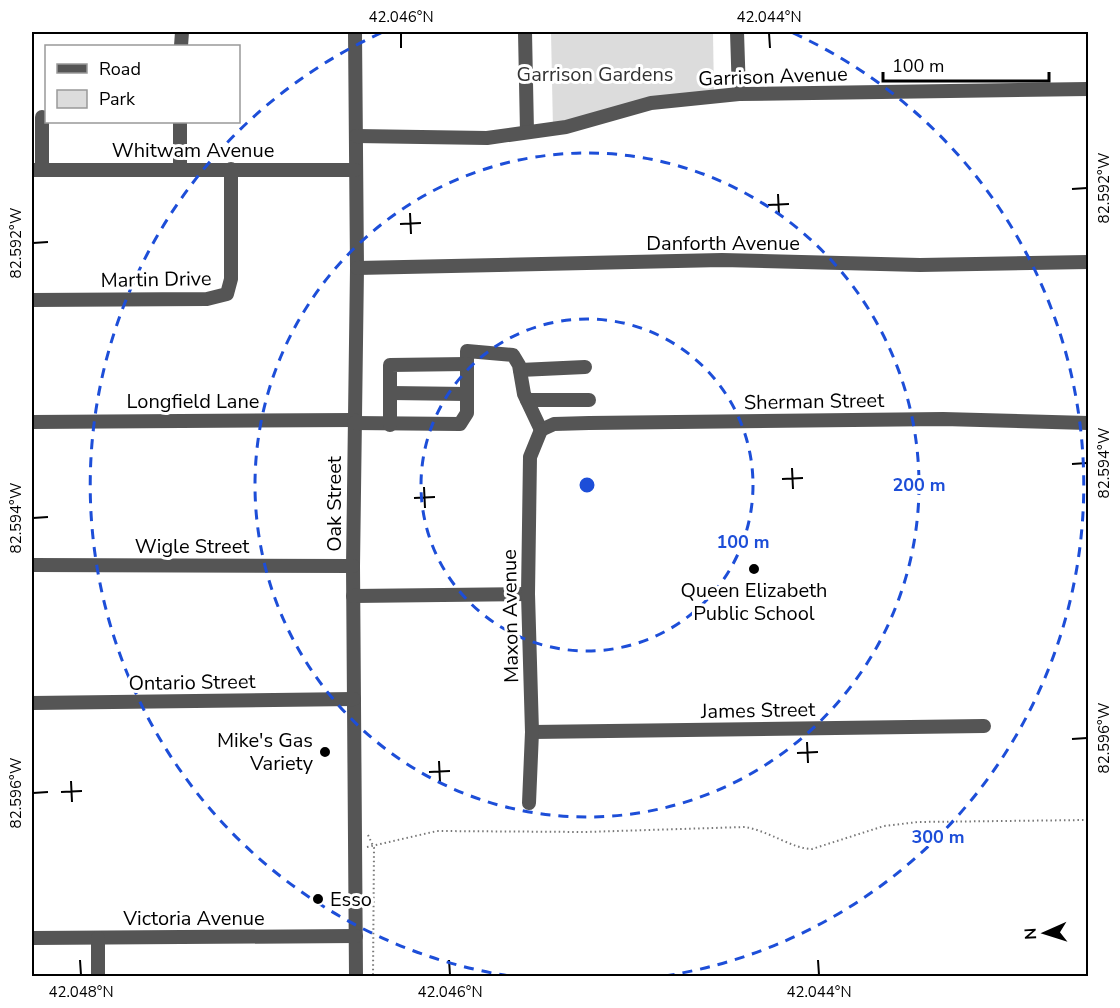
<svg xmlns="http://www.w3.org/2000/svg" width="1120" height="1008" font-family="'Nunito Sans',sans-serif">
  <rect width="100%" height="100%" fill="#fff"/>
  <path fill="#dcdcdc" d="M551,32H713L714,97L553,129Z"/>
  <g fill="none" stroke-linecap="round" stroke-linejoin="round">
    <g stroke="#777" stroke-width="2" stroke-dasharray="1.5 3" stroke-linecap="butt">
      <path d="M368,835L374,848L373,976"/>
      <path d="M367,847L437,831L585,832L745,827C769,831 793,849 812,849L884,826L918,822L1088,820"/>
    </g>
    <g stroke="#555" stroke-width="14">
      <path d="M355,32L357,268L353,566L356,976"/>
      <path d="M525,32L527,132"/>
      <path d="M737,32L739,94"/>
      <path d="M181,46L182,32"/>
      <path d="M42,117V170"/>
      <path d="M356,136L487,138L566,127L651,103L739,94L1088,89"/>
      <path d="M180,169V122"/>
      <path d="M32,170H355"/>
      <path d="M357,268L722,260L920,265L1088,262"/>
      <path d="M32,300L207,299L227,294L231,279V169"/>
      <path d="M520,370L585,367"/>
      <path d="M391,393L467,394"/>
      <path d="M527,400H589"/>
      <path d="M32,422L354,420"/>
      <path d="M354,423L460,424L467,413V351L513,355L519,365L524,394L541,430"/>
      <path d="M390,425V365L467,364"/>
      <path d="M541,430L554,424L589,423L943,419L1088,423"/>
      <path d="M32,565L353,566"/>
      <path d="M353,596L528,594"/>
      <path d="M32,703L354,699"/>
      <path d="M532,732L984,726"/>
      <path d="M529,803L532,732L528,594L530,457L541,430"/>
      <path d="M32,938L356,936"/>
      <path d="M98,976V938"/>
    </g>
  </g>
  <path fill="none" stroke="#000" stroke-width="2" d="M401,33V48M769,33L770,48M1072,189L1087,188M778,194L779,215M768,205L789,204M410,213L411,234M400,224L421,223M33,243L48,242M1072,464L1087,463M792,468L793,489M782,479L803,478M424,487L425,508M414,498L435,497M33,518L48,517M1072,739L1087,738M807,742L808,763M797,753L818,752M439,761L440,782M429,772L450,771M71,781L72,802M61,792L82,791M33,793L48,792M80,960L81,975M449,960L450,975M818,960L819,975"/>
  <g fill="none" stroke="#1d4ed8" stroke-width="3" stroke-dasharray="10 8">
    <circle cx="587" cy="485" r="166"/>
    <circle cx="587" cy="485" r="332"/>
    <path d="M509 976A497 497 0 0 1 381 33M793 33A497 497 0 0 1 665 976"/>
  </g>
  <g fill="#000" stroke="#fff" stroke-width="2">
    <circle cx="754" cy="569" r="6"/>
    <circle cx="325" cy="752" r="6"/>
    <circle cx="318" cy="899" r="6"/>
  </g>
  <g text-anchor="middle" stroke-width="6" stroke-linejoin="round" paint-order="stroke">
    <g font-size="20" fill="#333" stroke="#fff">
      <text x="595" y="81">Garrison Gardens</text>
    </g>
    <g font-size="20" fill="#000" stroke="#fff">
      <text transform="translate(773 76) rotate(-2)" y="7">Garrison Avenue</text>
      <text x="193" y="157">Whitwam Avenue</text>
      <text x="723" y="250">Danforth Avenue</text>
      <text transform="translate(156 279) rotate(-1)" y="7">Martin Drive</text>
      <text x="193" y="408">Longfield Lane</text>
      <text transform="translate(814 401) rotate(-1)" y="7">Sherman Street</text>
      <text transform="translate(334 504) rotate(-90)" y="7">Oak Street</text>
      <text x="192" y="553">Wigle Street</text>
      <text transform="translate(510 616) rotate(-91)" y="7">Maxon Avenue</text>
      <text transform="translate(192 682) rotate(-1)" y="7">Ontario Street</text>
      <text transform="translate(758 710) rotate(-1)" y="7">James Street</text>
      <text x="194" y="925">Victoria Avenue</text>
    </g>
    <g font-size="20" fill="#000" stroke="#fff">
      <text x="754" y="597">Queen Elizabeth<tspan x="754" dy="23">Public School</tspan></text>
      <text x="313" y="747" text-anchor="end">Mike's Gas<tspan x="313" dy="23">Variety</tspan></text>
      <text x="330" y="906" text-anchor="start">Esso</text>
    </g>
  </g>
  <circle cx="587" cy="485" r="9" fill="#1d4ed8" stroke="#fff" stroke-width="3"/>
  <g font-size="18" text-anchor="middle" font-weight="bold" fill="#1d4ed8" stroke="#fff" stroke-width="6" stroke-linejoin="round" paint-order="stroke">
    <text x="919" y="491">200 m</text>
    <text x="743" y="548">100 m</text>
    <text x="938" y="843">300 m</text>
  </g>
  <rect width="1120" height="1008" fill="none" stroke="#ffffff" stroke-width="66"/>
  <rect x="45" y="45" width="195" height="78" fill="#ffffff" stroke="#999999" stroke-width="1.5"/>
  <rect x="57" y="64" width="30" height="9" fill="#555555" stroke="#999999" stroke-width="1.5"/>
  <text x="99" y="75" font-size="18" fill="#000000">Road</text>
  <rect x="57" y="90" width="30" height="18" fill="#dcdcdc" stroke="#999999" stroke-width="1.5"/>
  <text x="99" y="105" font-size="18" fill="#000000">Park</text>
  <g transform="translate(1045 933) rotate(267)" stroke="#ffffff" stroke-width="4.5" paint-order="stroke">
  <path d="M0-4.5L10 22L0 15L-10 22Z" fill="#000000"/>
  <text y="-9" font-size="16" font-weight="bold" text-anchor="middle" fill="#000000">N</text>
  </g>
  <path d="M883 72v9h166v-9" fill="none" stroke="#000000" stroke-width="3"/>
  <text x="892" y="72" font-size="18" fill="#000000" stroke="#ffffff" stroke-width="4.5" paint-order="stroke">100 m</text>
  <rect x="33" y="33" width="1054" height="942" fill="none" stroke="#000" stroke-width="2"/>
  <g font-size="15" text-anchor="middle" fill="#000">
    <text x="401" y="22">42.046°N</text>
    <text x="769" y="22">42.044°N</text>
    <text transform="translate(1104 188) rotate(-90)" y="5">82.592°W</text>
    <text transform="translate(16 243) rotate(-90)" y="5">82.592°W</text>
    <text transform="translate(1104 463) rotate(-90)" y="5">82.594°W</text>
    <text transform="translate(16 518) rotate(-90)" y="5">82.594°W</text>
    <text transform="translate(1104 738) rotate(-90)" y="5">82.596°W</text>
    <text transform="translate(16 793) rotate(-90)" y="5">82.596°W</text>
    <text x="81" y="997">42.048°N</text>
    <text x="450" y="997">42.046°N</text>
    <text x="819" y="997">42.044°N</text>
  </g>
</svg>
